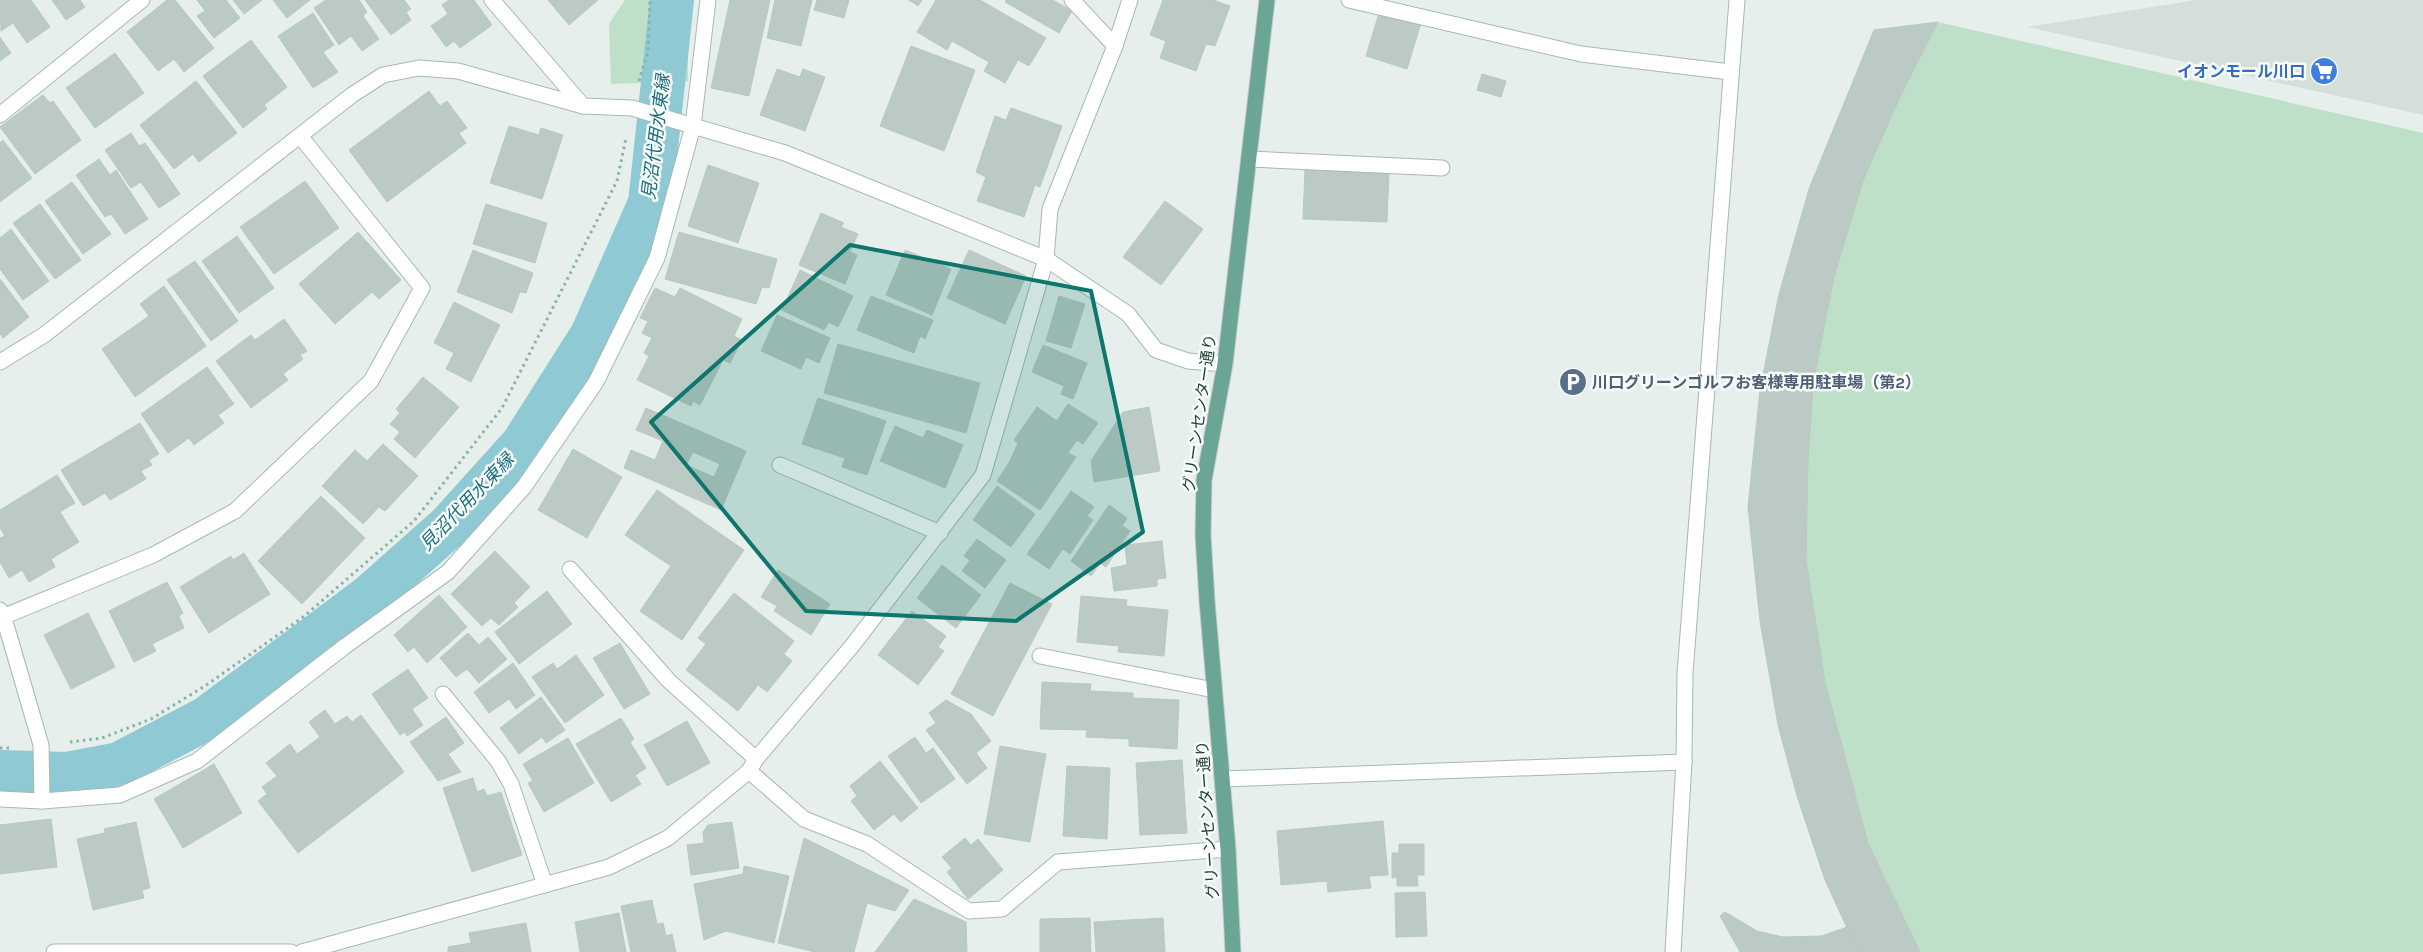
<svg xmlns="http://www.w3.org/2000/svg" width="2423" height="952" font-family="Karla,'Noto Sans JP',sans-serif">
  <rect width="100%" height="100%" fill="#e6efeb"/>
  <path fill="#d4dfda" d="M2196,0H2423V115L2028,27Z"/>
  <g fill="#bfe0c8">
    <path d="M625,0H688V81L611,84L609,24Z"/>
    <path d="M1938,22L2423,133V952H1920L1868,843L1825,682L1806,560L1808,462L1813,384L1834,277L1864,178L1901,95Z"/>
  </g>
  <g fill="none" stroke-linecap="round" stroke-linejoin="round">
    <path stroke="#8ec9d4" stroke-width="44" d="M0,772L66,774L119,764L207,718L369,597L449,526L523,444L592,335L650,203L672,0"/>
  </g>
  <g fill="#bbcac4" stroke="#b8c9c2" fill-rule="evenodd">
    <path d="M0,0H31L50,27L27,43L13,23L1,31Z"/>
    <path d="M52,0H80L85,7L66,20Z"/>
    <path d="M167,0H175L214,48L184,72L174,59L158,71L127,32Z"/>
    <path d="M197,0H226L240,18L214,38L197,16L205,11Z"/>
    <path d="M233,0H262L244,14Z"/>
    <path d="M273,0H310L287,18Z"/>
    <path d="M326,0H359L367,12L363,16L379,39L362,51L351,36L339,45L314,8Z"/>
    <path d="M365,0H404L411,9L406,12L411,20L391,35Z"/>
    <path d="M449,0H474L492,25L460,48L454,41L446,47L431,26L448,14L442,5Z"/>
    <path d="M548,0H598L569,25Z"/>
    <path d="M730,0H770L749,96L711,88Z"/>
    <path d="M775,0H812L801,46L767,38Z"/>
    <path d="M817,0H849L844,18L814,10Z"/>
    <path d="M909,0H922L918,6Z"/>
    <path d="M936,0H980L1046,38L1029,66L1018,60L1005,83L984,71L989,62L952,41L947,50L917,32Z"/>
    <path d="M1006,0H1053L1072,11L1059,33L1005,2Z"/>
    <path d="M1163,0H1213L1230,6L1215,46L1206,44L1196,71L1160,58L1166,41L1150,35Z"/>
    <path d="M1380,10L1421,23L1407,69L1366,56Z"/>
    <path d="M313,13L334,45L323,52L338,72L313,88L278,36Z"/>
    <path d="M1938,22L1901,95L1864,178L1834,277L1813,384L1808,462L1806,560L1825,682L1868,843L1920,952H1858L1825,880L1797,796L1778,725L1760,621L1748,507L1760,390L1779,294L1809,189L1874,30Z"/>
    <path d="M0,37L11,53L0,61Z"/>
    <path d="M251,40L287,87L264,105L267,109L243,128L203,76Z"/>
    <path d="M911,46L975,70L944,151L880,126Z"/>
    <path d="M115,53L144,93L95,128L66,88Z"/>
    <path d="M777,69L800,77L803,69L825,77L805,131L760,115Z"/>
    <path d="M1482,74L1506,81L1501,97L1477,90Z"/>
    <path d="M196,81L237,133L199,162L193,154L174,169L140,125Z"/>
    <path d="M429,91L440,106L447,101L467,128L459,133L466,143L387,202L349,150Z"/>
    <path d="M43,95L50,103L53,101L81,140L35,174L0,127Z"/>
    <path d="M1011,108L1062,126L1040,187L1035,185L1024,217L977,201L986,177L976,172L995,116L1006,120Z"/>
    <path d="M509,126L539,135L541,128L563,135L542,199L490,183Z"/>
    <path d="M131,133L139,146L145,143L180,194L159,208L141,182L131,188L105,150Z"/>
    <path d="M3,140L32,178L0,202V143Z"/>
    <path d="M99,159L110,175L116,170L148,219L125,234L111,214L105,217L76,175Z"/>
    <path d="M708,165L759,183L738,243L688,226Z"/>
    <path d="M1305,170L1389,172L1387,222L1303,219Z"/>
    <path d="M305,181L339,228L274,274L240,227Z"/>
    <path d="M72,182L111,234L83,254L45,201Z"/>
    <path d="M1165,201L1203,229L1161,285L1123,257Z"/>
    <path d="M40,204L81,260L55,279L13,223Z"/>
    <path d="M486,204L547,223L535,263L473,244Z"/>
    <path d="M821,213L844,223L841,227L858,234L850,252L857,255L845,284L799,265Z"/>
    <path d="M11,229L49,281L23,300L0,269V238Z"/>
    <path d="M358,232L401,280L379,299L372,292L335,324L299,284Z"/>
    <path d="M679,232L777,259L769,288L762,287L756,304L665,279Z"/>
    <path d="M237,236L274,288L239,313L202,261Z"/>
    <path d="M473,250L533,273L526,293L520,292L512,313L457,292Z"/>
    <path d="M905,250L951,269L932,315L886,295Z"/>
    <path d="M969,250L1026,276L1005,324L947,298Z"/>
    <path d="M195,261L238,321L211,341L167,280Z"/>
    <path d="M800,270L853,296L838,327L829,322L824,330L782,310Z"/>
    <path d="M0,279L29,317L3,338L0,334Z"/>
    <path d="M164,286L206,346L135,397L102,349L149,316L140,304Z"/>
    <path d="M655,288L675,297L680,288L742,319L734,336L742,340L730,363L723,360L700,405L693,401L691,406L637,380L649,356L644,353L652,338L642,333L648,321L640,318Z"/>
    <path d="M871,296L933,320L925,339L920,336L914,353L857,330Z"/>
    <path d="M1059,296L1085,304L1071,348L1046,341Z"/>
    <path d="M454,302L500,325L471,382L446,369L454,353L434,343Z"/>
    <path d="M777,315L830,338L819,363L806,357L801,369L761,351Z"/>
    <path d="M284,319L307,351L300,355L303,359L283,374L288,380L251,408L216,361L251,335L255,340Z"/>
    <path d="M838,344L980,383L966,433L824,393Z"/>
    <path d="M1043,345L1087,363L1073,399L1061,394L1064,386L1032,372Z"/>
    <path d="M207,367L234,404L218,415L224,423L194,445L189,438L168,453L141,414Z"/>
    <path d="M423,377L459,407L415,458L394,439L400,432L390,424L400,413L396,409Z"/>
    <path d="M818,398L886,421L867,475L842,467L845,458L802,444Z"/>
    <path d="M1068,404L1098,423L1083,444L1077,440L1068,453L1076,457L1040,510L997,481L1010,461L1018,443L1014,440L1037,407L1057,421Z"/>
    <path d="M1149,407L1160,471L1094,482L1091,461L1123,412Z"/>
    <path d="M646,408L746,451L721,510L624,468L631,450L655,460L663,441L636,430ZM693,452L720,464L714,477L686,465Z"/>
    <path d="M140,423L159,454L149,460L152,465L141,471L146,479L110,500L105,493L83,506L61,470Z"/>
    <path d="M895,426L923,438L927,430L963,445L945,488L880,461Z"/>
    <path d="M383,444L418,476L385,511L379,507L363,524L322,486L355,450L367,461Z"/>
    <path d="M573,449L622,477L587,538L538,510Z"/>
    <path d="M57,475L75,503L60,512L79,542L51,559L55,567L29,582L22,570L9,578L0,562V538L5,536L0,528V510Z"/>
    <path d="M997,486L1035,514L1011,547L973,520Z"/>
    <path d="M657,490L744,550L682,640L640,611L671,566L625,535Z"/>
    <path d="M1071,491L1094,507L1087,516L1093,520L1070,554L1063,549L1049,569L1027,554Z"/>
    <path d="M321,496L365,538L302,604L258,561Z"/>
    <path d="M1109,505L1127,518L1122,526L1130,531L1106,567L1100,563L1091,576L1071,561Z"/>
    <path d="M977,539L1006,560L985,588L962,571L970,560L964,556Z"/>
    <path d="M1162,541L1166,578L1157,579V586L1114,591L1111,568L1127,565L1125,545Z"/>
    <path d="M495,551L530,587L514,603L518,607L499,625L491,618L482,626L451,594Z"/>
    <path d="M244,553L270,594L209,633L180,587L231,556L233,560Z"/>
    <path d="M942,565L981,595L956,628L917,598Z"/>
    <path d="M778,570L830,604L811,635L774,611L777,606L761,597Z"/>
    <path d="M167,582L183,613L179,616L184,628L152,644L156,651L134,662L109,611Z"/>
    <path d="M1010,583L1052,604L993,716L951,694Z"/>
    <path d="M547,591L572,624L519,664L495,632Z"/>
    <path d="M734,593L794,641L784,654L792,661L767,692L758,685L738,711L686,670L706,644L698,638Z"/>
    <path d="M439,595L467,627L427,663L414,647L408,652L394,635Z"/>
    <path d="M1081,596L1127,600L1126,606L1168,610L1164,656L1118,652L1119,646L1077,642Z"/>
    <path d="M912,611L946,636L938,647L944,651L918,685L878,655Z"/>
    <path d="M88,613L115,667L71,689L44,635Z"/>
    <path d="M468,633L479,645L488,637L507,659L479,683L467,669L456,677L440,658Z"/>
    <path d="M620,643L650,694L624,709L593,658Z"/>
    <path d="M576,655L604,695L565,723L532,677L553,663L557,669Z"/>
    <path d="M513,663L535,695L516,709L509,699L489,713L474,692Z"/>
    <path d="M408,669L428,698L412,709L423,725L407,736L405,732L400,735L372,694Z"/>
    <path d="M1042,682L1091,684L1090,691L1133,693V698L1179,700L1177,749L1129,746V739L1086,737L1087,730L1040,729Z"/>
    <path d="M541,697L565,730L546,743L542,737L519,754L500,728Z"/>
    <path d="M946,700L971,714L991,741L976,753L987,768L967,784L926,730L936,723L929,713Z"/>
    <path d="M325,710L335,724L347,716L352,722L361,715L404,772L298,853L258,801L267,794L262,787L277,776L266,763L290,744L297,754L320,737L309,722Z"/>
    <path d="M446,717L464,743L448,754L461,772L438,781L410,742Z"/>
    <path d="M621,718L634,739L630,742L646,768L635,775L641,784L611,802L576,744Z"/>
    <path d="M687,721L710,763L667,786L644,745Z"/>
    <path d="M915,737L926,753L933,748L955,779L921,803L888,756Z"/>
    <path d="M568,738L594,783L544,812L528,783L533,781L523,764Z"/>
    <path d="M1000,746L1046,754L1030,842L984,834Z"/>
    <path d="M1182,760L1187,833L1140,835L1136,763Z"/>
    <path d="M880,761L918,808L901,822L894,814L874,830L851,801L857,796L850,786Z"/>
    <path d="M214,764L242,813L183,848L154,799Z"/>
    <path d="M1067,766L1110,768L1107,839L1063,836Z"/>
    <path d="M473,778L477,792L484,789L487,796L501,792L522,855L472,872L443,788Z"/>
    <path d="M51,819L57,867L0,874V825Z"/>
    <path d="M1383,821L1388,875L1369,876L1371,888L1328,892L1327,881L1281,885L1277,831Z"/>
    <path d="M136,822L150,888L142,890L144,898L93,910L77,839L105,833L104,829Z"/>
    <path d="M732,822L739,868L691,875L687,845L704,843L703,832L708,825Z"/>
    <path d="M804,838L909,890L895,911L867,903L854,952H815L778,943Z"/>
    <path d="M965,838L971,845L978,839L1003,870L968,899L947,872L952,868L942,857Z"/>
    <path d="M1399,844H1424V875H1417L1418,886H1397V877L1392,878V853H1399Z"/>
    <path d="M744,866L789,876L774,943L726,931L704,940L694,884L743,874Z"/>
    <path d="M1425,892L1427,936L1396,937L1395,893Z"/>
    <path d="M914,899L966,922L967,952H875Z"/>
    <path d="M652,900L657,924L663,923L666,936L672,934L676,952H631L621,906Z"/>
    <path d="M1725,912L1757,931L1783,937L1822,936L1847,927L1858,952H1740L1720,916Z"/>
    <path d="M619,913L626,952H580L575,922Z"/>
    <path d="M1090,918L1091,952H1040V919Z"/>
    <path d="M1163,918L1165,952H1096L1094,922Z"/>
    <path d="M526,923L531,952H448V947L471,943L469,933Z"/>
  </g>
  <g fill="none" stroke-linecap="round" stroke-linejoin="round">
    <g stroke="#a8b8b2" stroke-width="17">
      <g id="minor">
        <path d="M492,0L583,106"/>
        <path d="M1072,0L1115,46"/>
        <path d="M1349,0L1581,54L1730,72"/>
        <path d="M0,115L142,0"/>
        <path d="M1249,159L1442,168"/>
        <path d="M0,362L44,335L352,95L383,75L419,68L458,71L583,106L632,108L785,153L1046,259L1128,314L1156,350L1188,361L1225,364"/>
        <path d="M780,465L940,533"/>
        <path d="M570,569L669,681L756,759"/>
        <path d="M0,610L4,618L41,745L42,801"/>
        <path d="M0,618L153,555L235,511L371,381L422,288L300,136"/>
        <path d="M1040,656L1214,690"/>
        <path d="M443,694L498,761L511,784L545,885"/>
        <path d="M749,771L804,819L867,844L969,911L1002,909L1058,862L1228,849"/>
        <path d="M1222,779L1684,762"/>
        <path d="M0,799L42,801L120,795L197,761L344,647L448,572L524,487L596,382L657,258L693,126L708,0"/>
        <path d="M54,952H291"/>
        <path d="M302,952L609,867L668,838L749,771L756,759L852,646L983,475L1046,259L1050,209L1115,46L1130,0"/>
        <path d="M1673,952L1684,762L1685,673L1737,0"/>
      </g>
    </g>
    <g stroke="#c2cac8" stroke-width="17">
      <path id="major" d="M1233,952L1228,849L1207,601L1203,535L1204,480L1225,364L1267,0"/>
    </g>
    <g stroke="#86b3a5" stroke-width="3" stroke-dasharray="2.5 4" stroke-linecap="butt">
      <path d="M639,81L648,52L650,0"/>
      <path d="M70,742L102,738L151,719L205,686L302,618L414,521L502,408L617,181L626,138"/>
      <path d="M0,748H12"/>
    </g>
    <use href="#minor" stroke="#fff" stroke-width="15"/>
    <use href="#major" stroke="#6aa596" stroke-width="15"/>
  </g>
  <path fill="#0f766e" fill-opacity="0.2" stroke="#0f766e" stroke-width="4" stroke-linejoin="round" d="M850,245L1091,291L1143,532L1016,621L806,611L651,422Z"/>
  <defs>
    <g id="supermarket-disc" transform="scale(1.4375)"><circle r="9.5" fill="#3f7fe0" stroke="#f7fbf9"/><path d="M-6-5.5h2.5l.6 2H6L4.5 2H-2.5L-4.4-4H-6ZM-1.5 3.2a1.3 1.3 0 1 0 .1 0ZM3 3.2a1.3 1.3 0 1 0 .1 0Z" fill="#fff"/></g>
    <g id="parking-disc" transform="scale(1.4375)"><circle r="9.5" fill="#5c6f8a" stroke="#f7fbf9"/><path d="M-3.5-5.5H1a3.5 3.5 0 0 1 0 7H-1V5.5H-3.5ZM-1-3.4V-.6H.8a1.4 1.4 0 0 0 0-2.8Z" fill="#fff"/></g>
  </defs>
  <g fill-rule="evenodd">
    <use href="#supermarket-disc" x="2324" y="71"/>
    <use href="#parking-disc" x="1573" y="382"/>
  </g>
  <g text-anchor="middle" stroke-width="5" stroke-linejoin="round" paint-order="stroke">
    <g font-size="16" font-weight="bold" fill="#366cbe" stroke="#f7fbf9" text-anchor="end">
      <text x="2305" y="77">イオンモール川口</text>
    </g>
    <g font-size="16" font-weight="bold" fill="#4e5e75" stroke="#f7fbf9" text-anchor="start">
      <text x="1592" y="388">川口グリーンゴルフお客様専用駐車場（第2）</text>
    </g>
    <g font-size="16" fill="#24423a" stroke="#f7fbf9">
      <text transform="translate(1199 413) rotate(-82)" y="6">グリーンセンター通り</text>
      <text transform="translate(1207 820) rotate(-94)" y="6">グリーンセンター通り</text>
    </g>
    <g font-size="18" font-style="italic" fill="#1c6f80" stroke="#f7fbf9">
      <text transform="translate(656 137) rotate(-83)" y="6">見沼代用水東縁</text>
      <text transform="translate(467 502) rotate(-46)" y="6">見沼代用水東縁</text>
    </g>
  </g>
</svg>
